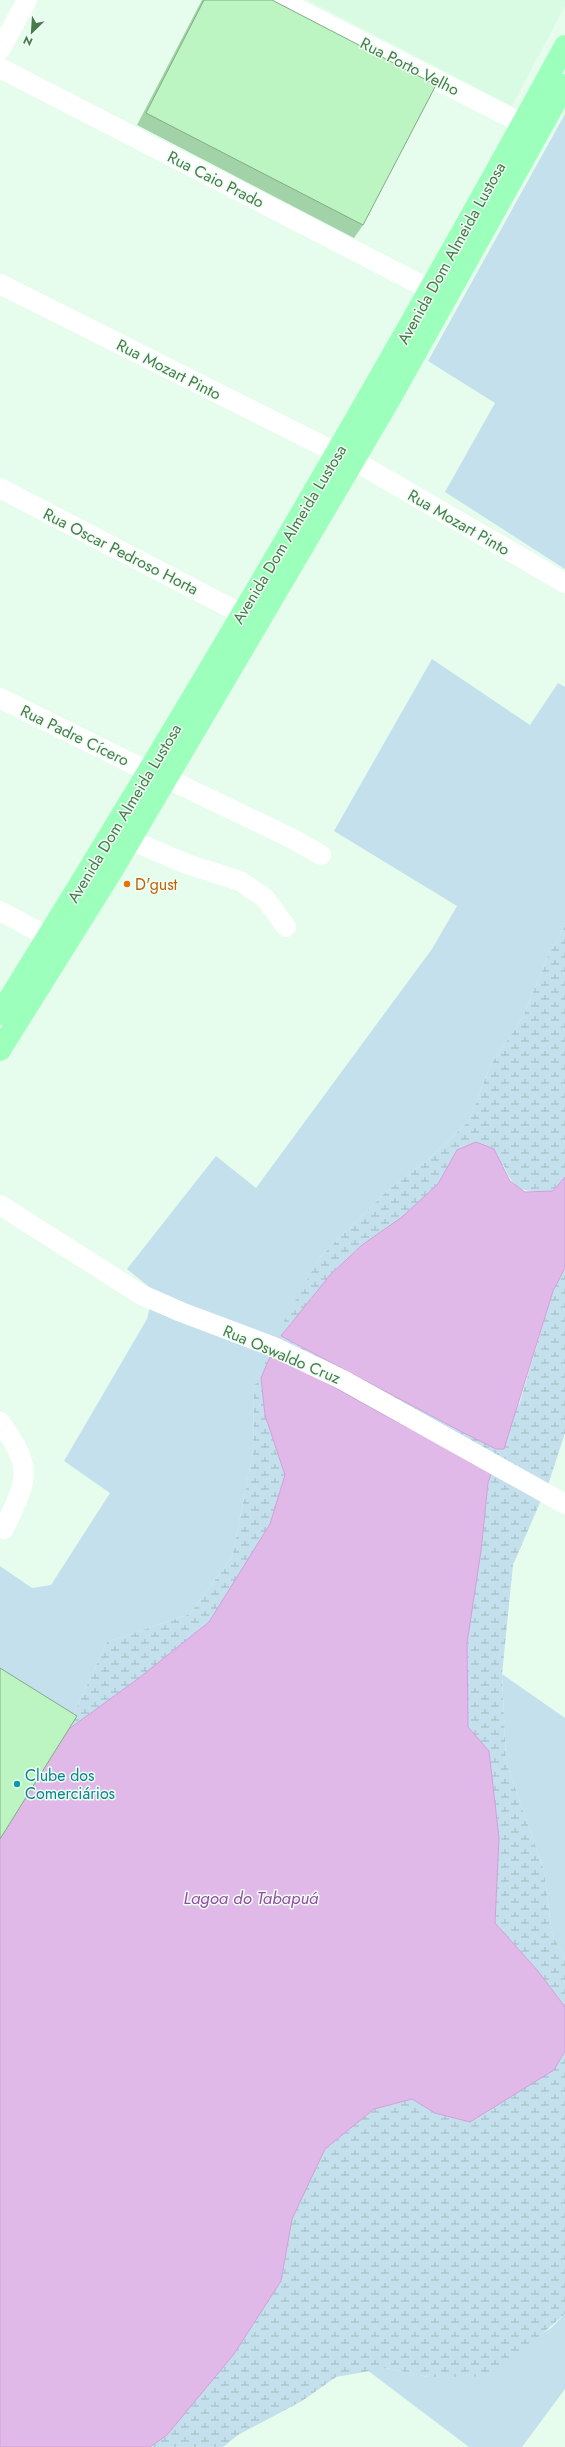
<svg xmlns="http://www.w3.org/2000/svg" width="565" height="2447" font-family="Jost,sans-serif">
  <defs>
    <pattern id="wetland-marsh" width="20" height="14" patternUnits="userSpaceOnUse"><rect width="20" height="14" fill="#c3e0ec"/><path d="M1 5h8M5 5V1M11 12h8M15 12V8" fill="none" stroke="#a0bac1"/></pattern>
  </defs>
  <rect width="100%" height="100%" fill="#e6fded"/>
  <path fill="#dafbe3" d="M307,0H565V6L512,106Z"/>
  <g fill="#c3e0ec">
    <path d="M565,114V569L445,492L495,403L428,361Z"/>
    <path d="M432,659L530,725L558,683L565,687V926L548,956L523,1017L490,1066L469,1121L430,1158L388,1190L320,1257L254,1387L253,1453L232,1557L190,1614L107,1642L66,1731L0,1690V1566L32,1588L51,1585L110,1493L64,1461L147,1319L154,1291L127,1269L216,1156L256,1188L432,949L457,906L334,831Z"/>
    <path d="M502,1674L565,1718V1959L552,1934L544,1870L506,1762Z"/>
    <path d="M565,2314V2389L522,2447H469L367,2370L386,2368L428,2377H473L551,2328Z"/>
  </g>
  <g fill="url(#wetland-marsh)">
    <path d="M565,926V1177L553,1191C526,1192 515,1194 504,1166L457,1150L438,1184L402,1217L362,1245L330,1275L281,1336L349,1373L519,1405L553,1291L565,1268V1433L549,1482L513,1565L502,1674L506,1762L544,1870L552,1934L565,1959V2007L538,1971L495,1923L499,1838L489,1752L468,1727L467,1643L481,1551L488,1483L492,1471L452,1452L302,1370L265,1415L285,1475L270,1524L244,1567L209,1622L139,1678L66,1731L107,1642L190,1614L232,1557L253,1453L254,1387L286,1317L320,1257L388,1190L430,1158L469,1121L490,1066L523,1017L548,956Z"/>
    <path d="M565,2051V2314L521,2352L492,2373L473,2377H428L386,2368L336,2377L302,2401L238,2435L223,2447H150L167,2435L234,2354L281,2281L292,2219L325,2149L374,2109L412,2099L435,2113L554,2070Z"/>
  </g>
  <g fill="#e1b9e8" stroke="#d29fdb">
    <path d="M476,1142L494,1149L510,1181L525,1192L553,1191L565,1177V1268L553,1291L504,1449H496L462,1432L281,1336L330,1275L362,1245L402,1217L438,1184L457,1150Z"/>
    <path d="M272,1352L384,1415L492,1471L488,1483L481,1551L467,1643L468,1727L489,1751L499,1838L495,1923L538,1971L565,2007V2051L554,2070L470,2122L435,2113L412,2099L374,2109L325,2149L292,2219L281,2281L234,2354L167,2435L150,2447H0V1838L66,1731L139,1678L209,1622L270,1524L285,1475L265,1415L261,1378Z"/>
  </g>
  <g fill="none" stroke-linecap="round" stroke-linejoin="round">
    <g stroke="#fff" stroke-width="20">
      <path d="M280,0L537,131"/>
      <path d="M0,50L27,0"/>
      <path d="M0,68L431,290"/>
      <path d="M0,284L337,453"/>
      <path d="M353,460L565,583"/>
      <path d="M0,488L242,614"/>
      <path d="M0,698L149,772"/>
      <path d="M166,778L293,839L321,855"/>
      <path d="M130,840L187,864L240,881L265,898L286,927"/>
      <path d="M0,911L63,945"/>
      <path d="M0,1205L140,1294L181,1312L274,1347L343,1380L565,1504"/>
      <path d="M0,1422C35,1470 27,1479 4,1529"/>
    </g>
    <g stroke="#9cffbc" stroke-width="22">
      <path d="M0,1014C197,696 386,374 565,46"/>
      <path d="M0,1050L112,871L390,399L565,85"/>
    </g>
  </g>
  <path fill="#a2d2a7" d="M202,0H272L363,225L354,238L137,125Z"/>
  <g fill="#bcf4c2" stroke="#84ab88">
    <path d="M204,0H272L436,85L363,225L146,113Z"/>
    <path d="M0,1668L77,1716L0,1839Z"/>
  </g>
  <circle fill="#e8710a" stroke="#eefff3" stroke-width="1.5" cx="127" cy="884" r="4"/>
  <circle fill="#0f9aa8" stroke="#eefff3" stroke-width="1.5" cx="17" cy="1784" r="4"/>
  <g text-anchor="middle" stroke-width="3" stroke-linejoin="round" paint-order="stroke">
    <g font-size="16" fill="#49794c" stroke="#eefff3">
      <text transform="translate(410 66) rotate(27)" y="6">Rua Porto Velho</text>
      <text transform="translate(216 179) rotate(27)" y="6">Rua Caio Prado</text>
      <text transform="translate(451 253) rotate(-61)" y="6">Avenida Dom Almeida Lustosa</text>
      <text transform="translate(169 369) rotate(27)" y="6">Rua Mozart Pinto</text>
      <text transform="translate(459 522) rotate(30)" y="6">Rua Mozart Pinto</text>
      <text transform="translate(289 534) rotate(-59)" y="6">Avenida Dom Almeida Lustosa</text>
      <text transform="translate(121 551) rotate(27)" y="6">Rua Oscar Pedroso Horta</text>
      <text transform="translate(75 735) rotate(26)" y="6">Rua Padre Cícero</text>
      <text transform="translate(124 813) rotate(-59)" y="6">Avenida Dom Almeida Lustosa</text>
      <text transform="translate(282 1354) rotate(23)" y="6">Rua Oswaldo Cruz</text>
    </g>
    <g font-size="16" fill="#c56008" stroke="#eefff3" text-anchor="start">
      <text x="135" y="890">D'gust</text>
    </g>
    <g font-size="16" fill="#0d838f" stroke="#eefff3" text-anchor="start">
      <text x="25" y="1781">Clube dos<tspan x="25" dy="18">Comerciários</tspan></text>
    </g>
    <g font-size="17" font-style="italic" fill="#974aa3" stroke="#eefff3">
      <text x="251" y="1904">Lagoa do Tabapuá</text>
    </g>
  </g>
  <g transform="translate(32 32) rotate(205)" stroke="#eefff3" stroke-width="3" paint-order="stroke">
  <path d="M0-3L7 15L0 10L-7 15Z" fill="#49794c"/>
  <text y="-6" font-size="11" font-weight="bold" text-anchor="middle" fill="#49794c">N</text>
  </g>
</svg>
